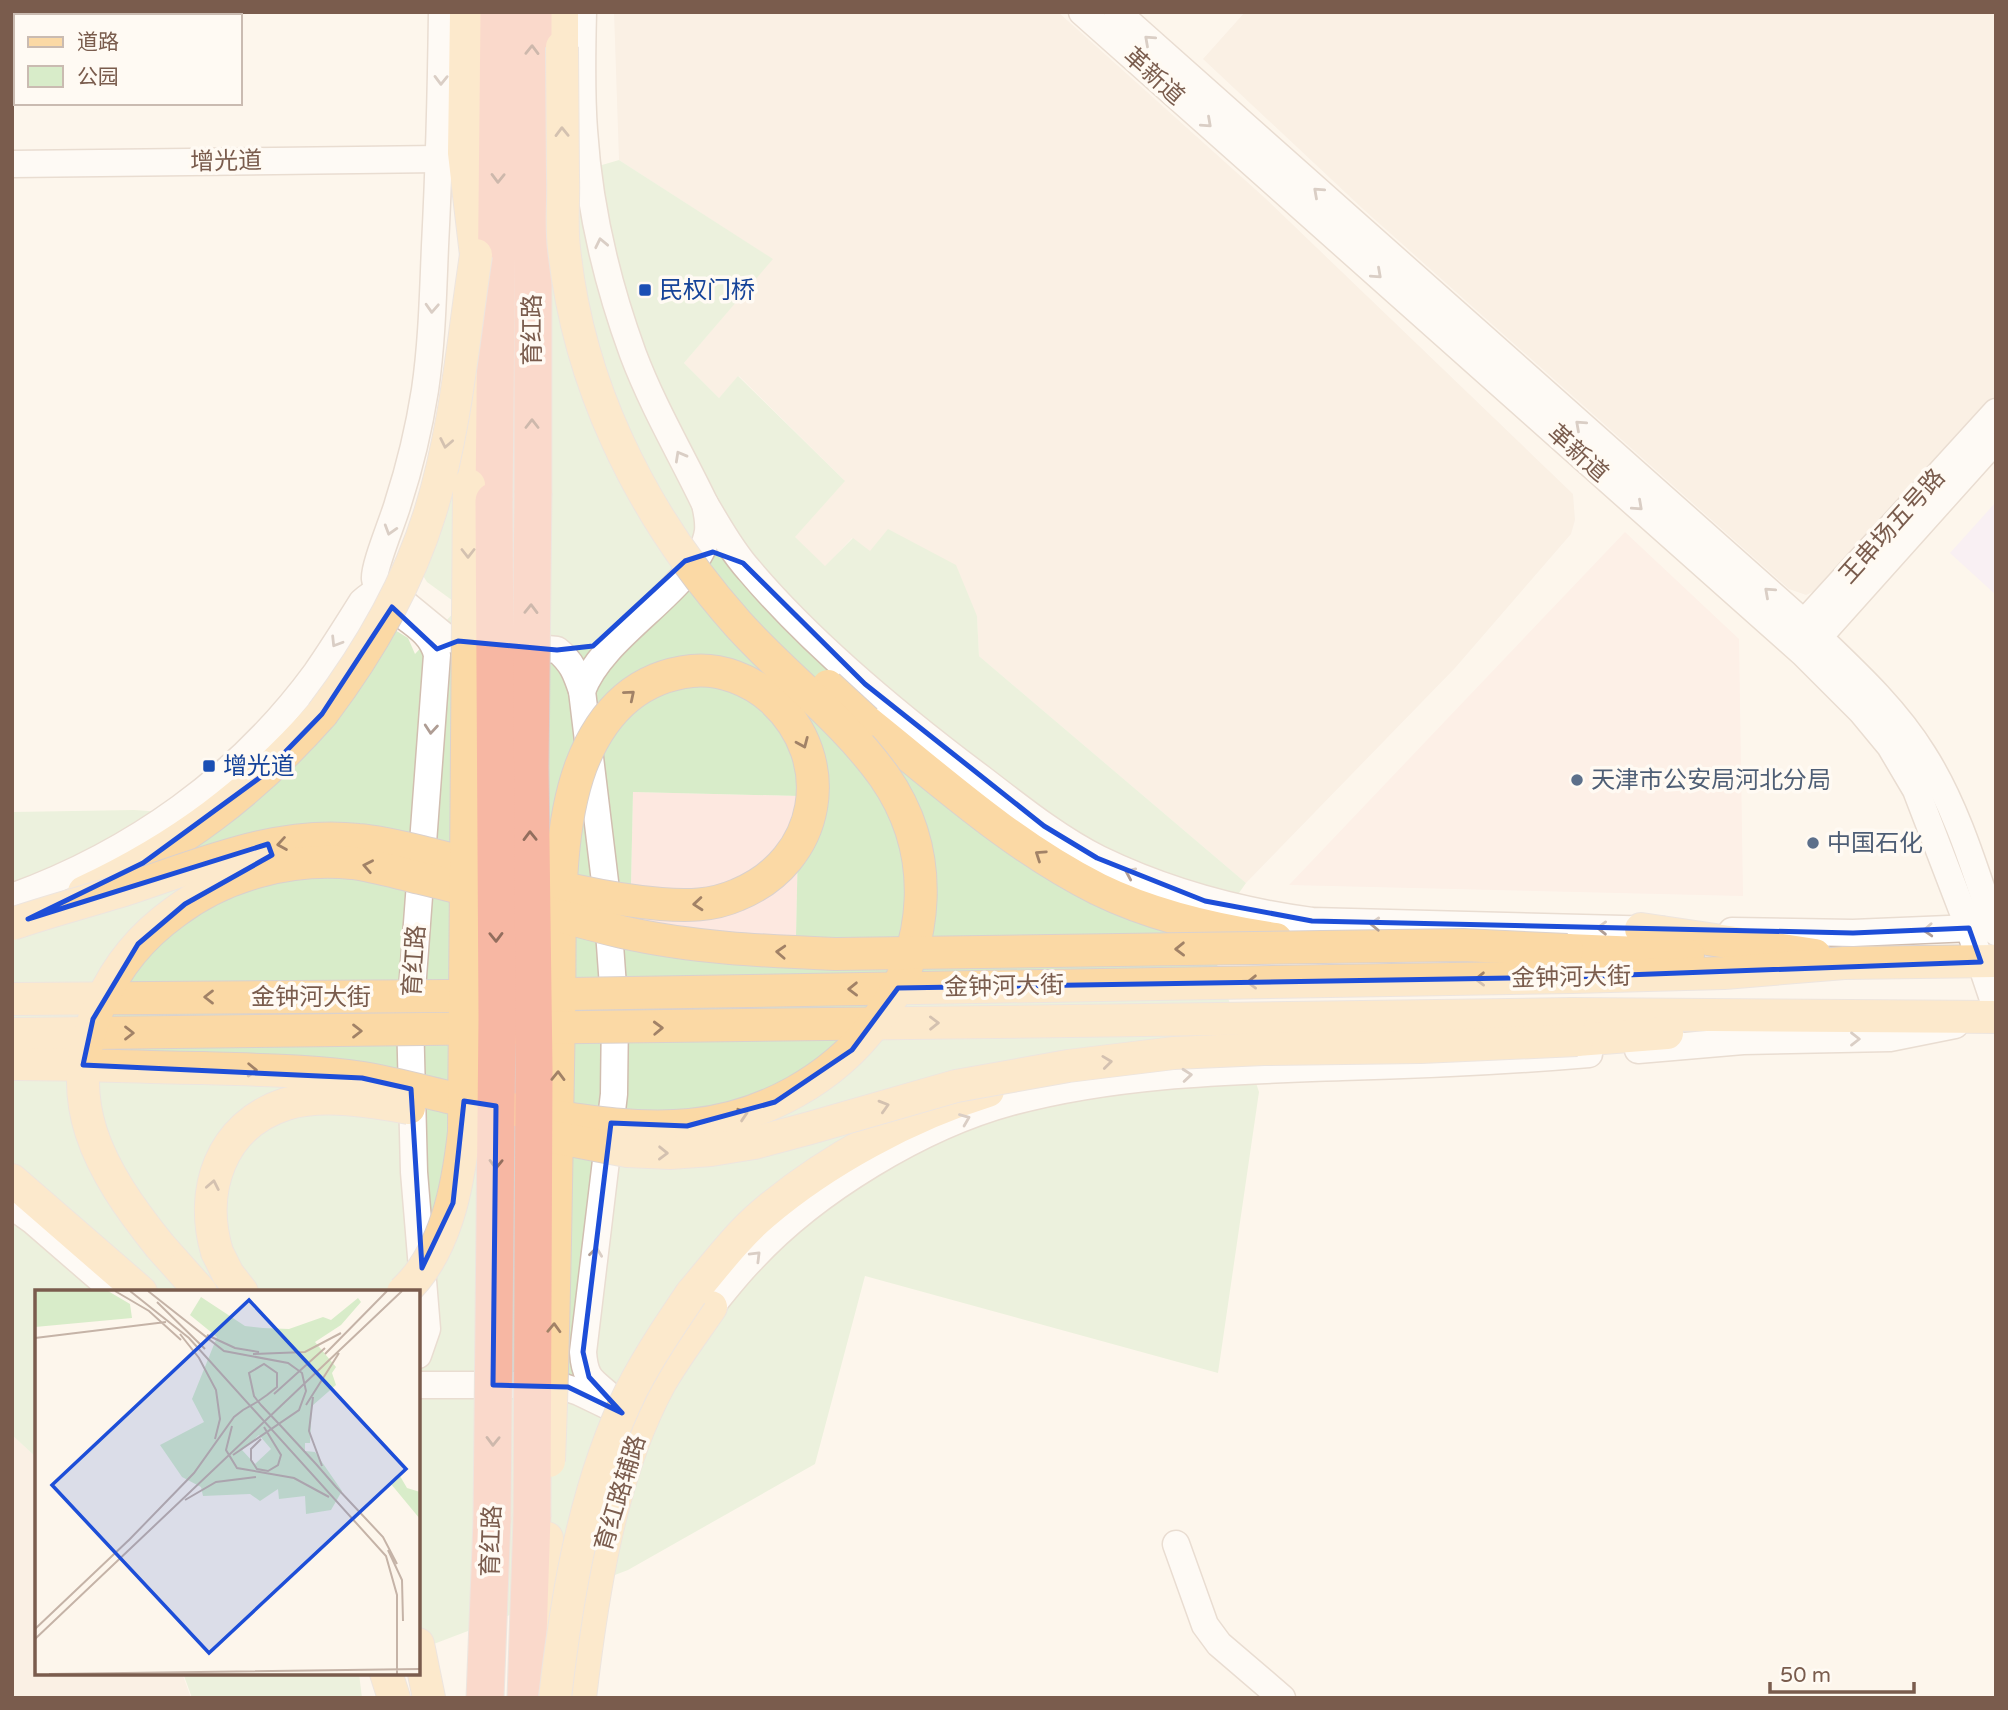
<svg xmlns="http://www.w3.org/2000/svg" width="2008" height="1710" font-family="'Varela Round','Noto Sans SC',sans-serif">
  <rect width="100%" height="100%" fill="#fdf6ec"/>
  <g fill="#f5e8da">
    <path d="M614,12H1058L1265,198L1573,494L1575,520L1571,534L1455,668L1246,883L979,656L977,616L870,552L852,538L825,567L794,537L844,480L739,376L719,398L684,363L772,259L619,160Z"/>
    <path d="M1245,12H1996V396L1825,586L1806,595L1789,589L1363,209L1203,59Z"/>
    <path d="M12,1435L37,1458V1673H182L191,1698H12Z"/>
  </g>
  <g fill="#fde8e0">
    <path d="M1625,532L1739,639L1743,896L1289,885Z"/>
    <path d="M633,792L799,796L796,936L630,932Z"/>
  </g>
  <path fill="#f3e8fa" d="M1996,502V595L1950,553Z"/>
  <g fill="#d8ecc9" fill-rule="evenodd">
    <path d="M619,160L773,259L684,363L719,398L738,376L845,481L795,537L825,566L853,538L870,551L888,529L956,565L977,616L979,656L1246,883L1208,937L1259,1092L1218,1373L865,1276L815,1464L628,1570L418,1650V1292H37V1458L12,1435V812L134,810L193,814L242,778L390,627L408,638L415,654L460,606L427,582L410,555L434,478L457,310L462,206ZM633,792L799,796L796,936L630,931Z"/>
    <path d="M183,1673H359L362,1698H192Z"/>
  </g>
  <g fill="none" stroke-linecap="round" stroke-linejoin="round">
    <g stroke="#d1beb0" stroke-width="29">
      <g id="minor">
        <path d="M1082,12L1804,654L1861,711L1890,746L1916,790L1969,928L1996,1008"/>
        <path d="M1117,12L1804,623C1846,664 1892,704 1923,754C1957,807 1976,873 1996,932"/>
        <path d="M12,164L440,159"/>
        <path d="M705,504C719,527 731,550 749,570C814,647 901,718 981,778C1019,807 1057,838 1099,859C1167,892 1237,911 1312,921L1662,930"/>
        <path d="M1792,636L1996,412"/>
        <path d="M1808,649L1990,446"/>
        <path d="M582,691C603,632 700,587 708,531C709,521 707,513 705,504C681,454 653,407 633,354C607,283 589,206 584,130C581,91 582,51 583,12"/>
        <path d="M12,897C133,853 239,778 316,673C332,650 347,626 362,602C372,593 379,589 392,593L448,639L557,650C572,662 576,673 582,691L606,890L615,1014L614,1094L583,1352C585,1381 593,1380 612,1398C621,1406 625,1416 630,1426"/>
        <path d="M1732,931L1853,933L1996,927"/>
        <path d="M1638,1050L1743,1041L1890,1038L1955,1025"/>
        <path d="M12,1206L33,1221L115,1292"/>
        <path d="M711,1307C724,1291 737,1274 752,1259C815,1191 922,1126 1011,1102C1118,1073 1232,1071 1342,1067C1424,1065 1507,1061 1589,1054"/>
        <path d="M418,1355L427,1329L414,1172L410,1017L437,655C429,619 380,615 375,579C373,568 394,518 398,503C410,466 419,428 425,390C432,342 433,294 435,246C439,168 441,90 442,12"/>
        <path d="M418,1385H558L579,1392L608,1406"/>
        <path d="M1176,1544L1205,1625L1219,1644L1282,1698"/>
      </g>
    </g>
    <g stroke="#dad1cd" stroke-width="34">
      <g id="major">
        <path d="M466,12L464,153L476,255L475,283"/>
        <path d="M562,47V12"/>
        <path d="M469,485L474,346"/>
        <path d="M866,721C940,780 1012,846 1098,889C1153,916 1215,930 1276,939"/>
        <path d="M84,892C180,847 252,793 322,714"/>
        <path d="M1641,929L1815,955"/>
        <path d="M1567,950L1688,955"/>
        <path d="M1572,977L1724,973L1844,963L1996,961"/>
        <path d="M1572,1014L1996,1017"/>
        <path d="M1577,1040L1667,1033"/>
        <path d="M12,1180L141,1292"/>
        <path d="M160,1246L201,1292"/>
        <path d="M217,1252L228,1274L242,1292"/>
        <path d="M691,1294C714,1267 736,1237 763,1214C825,1161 910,1115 988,1091"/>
        <path d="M547,1538L550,1665"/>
        <path d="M418,1644L429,1698"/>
        <path d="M386,1673L394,1698"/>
        <path d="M580,1698C592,1595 610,1475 660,1383C675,1357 694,1332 711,1307"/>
      </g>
    </g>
    <g stroke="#dad1cd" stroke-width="39">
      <g id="highway">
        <path d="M533,493V12"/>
        <path d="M494,501L499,12"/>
        <path d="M485,1698L492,1520"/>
        <path d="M526,1698L532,1517"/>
      </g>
    </g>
    <use href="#minor" stroke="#fff" stroke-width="26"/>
    <use href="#major" stroke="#fbd9a5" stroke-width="32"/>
    <use href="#highway" stroke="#f7b7a3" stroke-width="37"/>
    <g stroke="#dad1cd" stroke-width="34" stroke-linecap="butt">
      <g id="major-bridge">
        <path d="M828,686L866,721"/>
        <path d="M322,714C369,652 407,587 430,513C456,430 463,340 476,255"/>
        <path d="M12,924C52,910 93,900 133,887C205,863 280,831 358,840C384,842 409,849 434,855C509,873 584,898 661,904C687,906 712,906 737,895C821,861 839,760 772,699C751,680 720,668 692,671C635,677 601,714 581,766C554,839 561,938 559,1016C556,1164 555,1312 549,1461"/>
        <path d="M12,999L447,996L1572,977"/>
        <path d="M12,1034C532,1030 1052,1021 1572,1014"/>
        <path d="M12,1064C76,1064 139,1067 203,1068C255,1070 312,1070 363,1078C393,1083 422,1091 452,1098C481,1104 511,1109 540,1114C590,1122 640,1130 690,1125C763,1118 834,1079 877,1020C931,947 937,852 884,776C843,719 785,676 738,624C689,569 648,508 617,440C589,379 571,315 564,248C561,224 564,201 563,177C563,134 562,91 562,47"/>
        <path d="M538,1134L627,1151L670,1153L711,1150L754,1143L810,1128L956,1086L1068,1066L1174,1053L1264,1049L1421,1047L1577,1040"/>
        <path d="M160,1246C99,1170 57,1099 101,1002C117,966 143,935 175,912C224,875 290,857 352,863C375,866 398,873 420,878C488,894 554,916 622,932C692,948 765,951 836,954L1463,945L1567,950"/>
        <path d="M217,1252C199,1191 220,1125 286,1104C322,1093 372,1101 409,1108"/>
        <path d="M403,1292C446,1253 458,1186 464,1132L469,485"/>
        <path d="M555,1698C567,1594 585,1484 632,1389C649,1356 670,1325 691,1294"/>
      </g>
    </g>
    <g stroke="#dad1cd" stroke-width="39" stroke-linecap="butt">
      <g id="highway-bridge">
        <path d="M532,1517L534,1069L530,767L533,493"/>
        <path d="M492,1520L497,1018L494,501"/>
      </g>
    </g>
    <use href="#major-bridge" stroke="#fbd9a5" stroke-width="32"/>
    <use href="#highway-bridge" stroke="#f7b7a3" stroke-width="37"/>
  </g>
  <defs><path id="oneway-chevron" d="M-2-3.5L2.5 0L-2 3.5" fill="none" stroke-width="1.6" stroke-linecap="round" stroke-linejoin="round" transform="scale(1.75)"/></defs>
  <g stroke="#af9d94">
    <use href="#oneway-chevron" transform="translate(1149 40) rotate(-138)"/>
    <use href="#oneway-chevron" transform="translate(441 80) rotate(91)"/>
    <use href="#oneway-chevron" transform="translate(1207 123) rotate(42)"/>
    <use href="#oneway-chevron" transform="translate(1318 192) rotate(-138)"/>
    <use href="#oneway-chevron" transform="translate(601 243) rotate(-102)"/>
    <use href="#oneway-chevron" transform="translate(1377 274) rotate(42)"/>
    <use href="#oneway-chevron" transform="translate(432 308) rotate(93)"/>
    <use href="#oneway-chevron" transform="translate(1580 425) rotate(-138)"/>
    <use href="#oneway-chevron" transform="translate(680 456) rotate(-119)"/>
    <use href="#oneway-chevron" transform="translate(1638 506) rotate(42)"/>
    <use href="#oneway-chevron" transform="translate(390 530) rotate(107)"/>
    <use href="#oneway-chevron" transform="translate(1769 592) rotate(-138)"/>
    <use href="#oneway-chevron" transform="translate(336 642) rotate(122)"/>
    <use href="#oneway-chevron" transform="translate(431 729) rotate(95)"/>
    <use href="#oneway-chevron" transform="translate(1130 873) rotate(-156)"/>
    <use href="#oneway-chevron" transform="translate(1375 924) rotate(-178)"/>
    <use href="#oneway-chevron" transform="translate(1602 928) rotate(-179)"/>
    <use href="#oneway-chevron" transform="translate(1928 930) rotate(177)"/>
    <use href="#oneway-chevron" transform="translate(1855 1039)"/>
    <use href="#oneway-chevron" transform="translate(1187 1075) rotate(-5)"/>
    <use href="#oneway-chevron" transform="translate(965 1119) rotate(-22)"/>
    <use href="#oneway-chevron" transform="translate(596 1252) rotate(-83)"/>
    <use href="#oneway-chevron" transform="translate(756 1256) rotate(-45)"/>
  </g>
  <g stroke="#936e5e">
    <use href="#oneway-chevron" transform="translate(532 50) rotate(-89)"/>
    <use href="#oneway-chevron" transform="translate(498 178) rotate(91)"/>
    <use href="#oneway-chevron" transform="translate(532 424) rotate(-90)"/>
    <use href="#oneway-chevron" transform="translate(531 609) rotate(-89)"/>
    <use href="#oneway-chevron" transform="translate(530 836) rotate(-91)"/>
    <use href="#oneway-chevron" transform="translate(496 937) rotate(89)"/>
    <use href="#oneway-chevron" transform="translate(496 1164) rotate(91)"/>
    <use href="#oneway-chevron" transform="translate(493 1441) rotate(91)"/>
  </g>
  <g stroke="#a18267">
    <use href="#oneway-chevron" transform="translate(562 132) rotate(-91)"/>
    <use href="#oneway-chevron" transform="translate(446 443) rotate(101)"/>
    <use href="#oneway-chevron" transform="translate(468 553) rotate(90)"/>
    <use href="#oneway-chevron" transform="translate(630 695) rotate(-40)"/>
    <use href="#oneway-chevron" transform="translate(803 743) rotate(67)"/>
    <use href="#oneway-chevron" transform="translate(282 844) rotate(171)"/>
    <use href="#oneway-chevron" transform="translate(1040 855) rotate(-146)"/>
    <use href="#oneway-chevron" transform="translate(368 866) rotate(-169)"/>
    <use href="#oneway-chevron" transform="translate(698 904) rotate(175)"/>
    <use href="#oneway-chevron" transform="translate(1180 949) rotate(179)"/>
    <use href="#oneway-chevron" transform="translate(781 952) rotate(-177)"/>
    <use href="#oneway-chevron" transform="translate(1480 979) rotate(179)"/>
    <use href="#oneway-chevron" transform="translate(1252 982) rotate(179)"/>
    <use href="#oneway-chevron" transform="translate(853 989) rotate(179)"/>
    <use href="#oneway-chevron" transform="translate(209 997) rotate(180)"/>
    <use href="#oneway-chevron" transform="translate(934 1023) rotate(-1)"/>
    <use href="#oneway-chevron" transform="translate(658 1028) rotate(-2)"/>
    <use href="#oneway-chevron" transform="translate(357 1031)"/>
    <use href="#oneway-chevron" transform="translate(129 1033)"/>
    <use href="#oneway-chevron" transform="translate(1107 1062) rotate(-7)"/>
    <use href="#oneway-chevron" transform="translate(252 1070) rotate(2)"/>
    <use href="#oneway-chevron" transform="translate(558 1076) rotate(-89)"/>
    <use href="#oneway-chevron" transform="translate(884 1106) rotate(-16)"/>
    <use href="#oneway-chevron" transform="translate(743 1114) rotate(-18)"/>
    <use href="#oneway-chevron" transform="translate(663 1153) rotate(1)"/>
    <use href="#oneway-chevron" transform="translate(213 1185) rotate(-79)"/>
    <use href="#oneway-chevron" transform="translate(554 1328) rotate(-88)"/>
  </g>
  <path d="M0 0H2008V1710H0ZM713,552L743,563L865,684L1044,826L1097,858L1205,901L1312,921L1853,933L1969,928L1981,962L1572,977L898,988L852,1050L775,1102L687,1126L611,1123L583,1352L589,1377L622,1413L568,1387L493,1385L496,1106L464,1101L453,1203L422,1268L411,1089L362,1078L83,1065L93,1019L138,944L185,904L272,855L268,844L28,919L143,863L262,776L322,714L392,607L437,649L458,641L557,650L593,646L685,561Z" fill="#fdf6ec" fill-opacity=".55" fill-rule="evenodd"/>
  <path fill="none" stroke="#1d4ed8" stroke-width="5" stroke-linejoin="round" d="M713,552L743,563L865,684L1044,826L1097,858L1205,901L1312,921L1853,933L1969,928L1981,962L1572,977L898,988L852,1050L775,1102L687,1126L611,1123L583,1352L589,1377L622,1413L568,1387L493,1385L496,1106L464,1101L453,1203L422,1268L411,1089L362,1078L83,1065L93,1019L138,944L185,904L272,855L268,844L28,919L143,863L262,776L322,714L392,607L437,649L458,641L557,650L593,646L685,561Z"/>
  <g fill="#1a4fb4" stroke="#fffaf3" stroke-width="2.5">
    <rect x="638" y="283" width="14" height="14" rx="3.5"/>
    <rect x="202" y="759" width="14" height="14" rx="3.5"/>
  </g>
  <g fill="#5c6f8a" stroke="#fffaf3" stroke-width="2.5">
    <circle cx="1577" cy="780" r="7"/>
    <circle cx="1813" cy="843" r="7"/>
  </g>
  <g text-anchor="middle" stroke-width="7" stroke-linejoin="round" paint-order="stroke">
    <g font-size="24" fill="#7a5c4d" stroke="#fffaf3">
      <text transform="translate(1154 76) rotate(42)" y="8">革新道</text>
      <text transform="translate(226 161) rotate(-1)" y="8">增光道</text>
      <text transform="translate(532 330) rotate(-90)" y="8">育红路</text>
      <text transform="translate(1578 453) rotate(42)" y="8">革新道</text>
      <text transform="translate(1892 526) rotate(-48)" y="8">王串场五号路</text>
      <text transform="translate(414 961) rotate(-86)" y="8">育红路</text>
      <text transform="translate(1571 977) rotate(-1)" y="8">金钟河大街</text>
      <text transform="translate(1004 986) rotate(-1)" y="8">金钟河大街</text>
      <text x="311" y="1005">金钟河大街</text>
      <text transform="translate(620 1493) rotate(-73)" y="8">育红路辅路</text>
      <text transform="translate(491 1541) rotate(-88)" y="8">育红路</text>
    </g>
    <g font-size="24" fill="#164399" stroke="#fffaf3" text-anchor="start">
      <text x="659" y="298">民权门桥</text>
      <text x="223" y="774">增光道</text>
    </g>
    <g font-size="24" fill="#4e5e75" stroke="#fffaf3" text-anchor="start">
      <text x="1591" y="788">天津市公安局河北分局</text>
      <text x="1827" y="851">中国石化</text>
    </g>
  </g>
  <g transform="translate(35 1290)">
    <rect width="385" height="385" fill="#fdf6ec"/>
    <path d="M0,1H73L95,14L97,28L0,37ZM166,7L210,36L228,38L254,39L288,27L296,30L323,8L326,12L306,35L280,52L301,77L297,83L301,95L277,116L275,153H270V161L280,162L307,201L296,220L271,224L270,206L244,209L243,199L225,211L215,204L168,206L166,197L147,187L125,155L169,132L157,109L182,47L155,25ZM224,145L236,159L220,174L207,160ZM365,186L372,198L385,202V229L356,194Z" fill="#d8ecc9" fill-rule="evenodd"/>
    <path fill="none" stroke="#c5b3a7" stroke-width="2" d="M80,1L114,21L146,50M95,1L154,48L351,266L362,305V384M113,1L189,61L253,73L267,83L271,101L264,120L198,165M122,12L170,59M145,44L164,68L181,100L185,129L180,149M172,45L200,58L224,62M0,48L131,32M218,64L270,62L306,43M290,64L352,1M239,104L290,58M278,107L274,141L287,176M271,115L304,63M197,136L191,160L202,178L259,188L294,207M226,149L216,159V170L222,179L233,181L243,175L246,165L229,137M150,210L181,192L221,187M93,251L159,183L199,127L208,120L222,112L232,105L242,97V83L229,74L214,83L219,106L222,110L226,115L245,135L281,174L301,197L348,247L362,274M353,260L367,290L368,331M0,339L96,248M0,349L367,1M14,384L385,379"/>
    <path fill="#1d4ed8" fill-opacity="0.15" stroke="#1d4ed8" stroke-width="3.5" d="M214,10L371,179L174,363L17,195Z"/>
    <rect width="385" height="385" fill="none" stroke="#7a5c4d" stroke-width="3.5"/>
  </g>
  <rect width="2008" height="1710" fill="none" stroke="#7a5c4d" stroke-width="28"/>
  <rect x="14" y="14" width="228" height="91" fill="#fffaf3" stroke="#cabbb1" stroke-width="2"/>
  <rect x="28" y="37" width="35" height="10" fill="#fbd9a5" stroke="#cabbb1" stroke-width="2"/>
  <text x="77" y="49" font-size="21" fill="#7a5c4d">道路</text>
  <rect x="28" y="66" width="35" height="21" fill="#d8ecc9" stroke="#cabbb1" stroke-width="2"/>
  <text x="77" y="84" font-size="21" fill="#7a5c4d">公园</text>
  <path d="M1770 1682v10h144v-10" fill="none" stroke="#7a5c4d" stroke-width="3.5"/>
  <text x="1780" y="1682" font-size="21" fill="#7a5c4d" stroke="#fffaf3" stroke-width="5" paint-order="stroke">50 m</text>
</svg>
